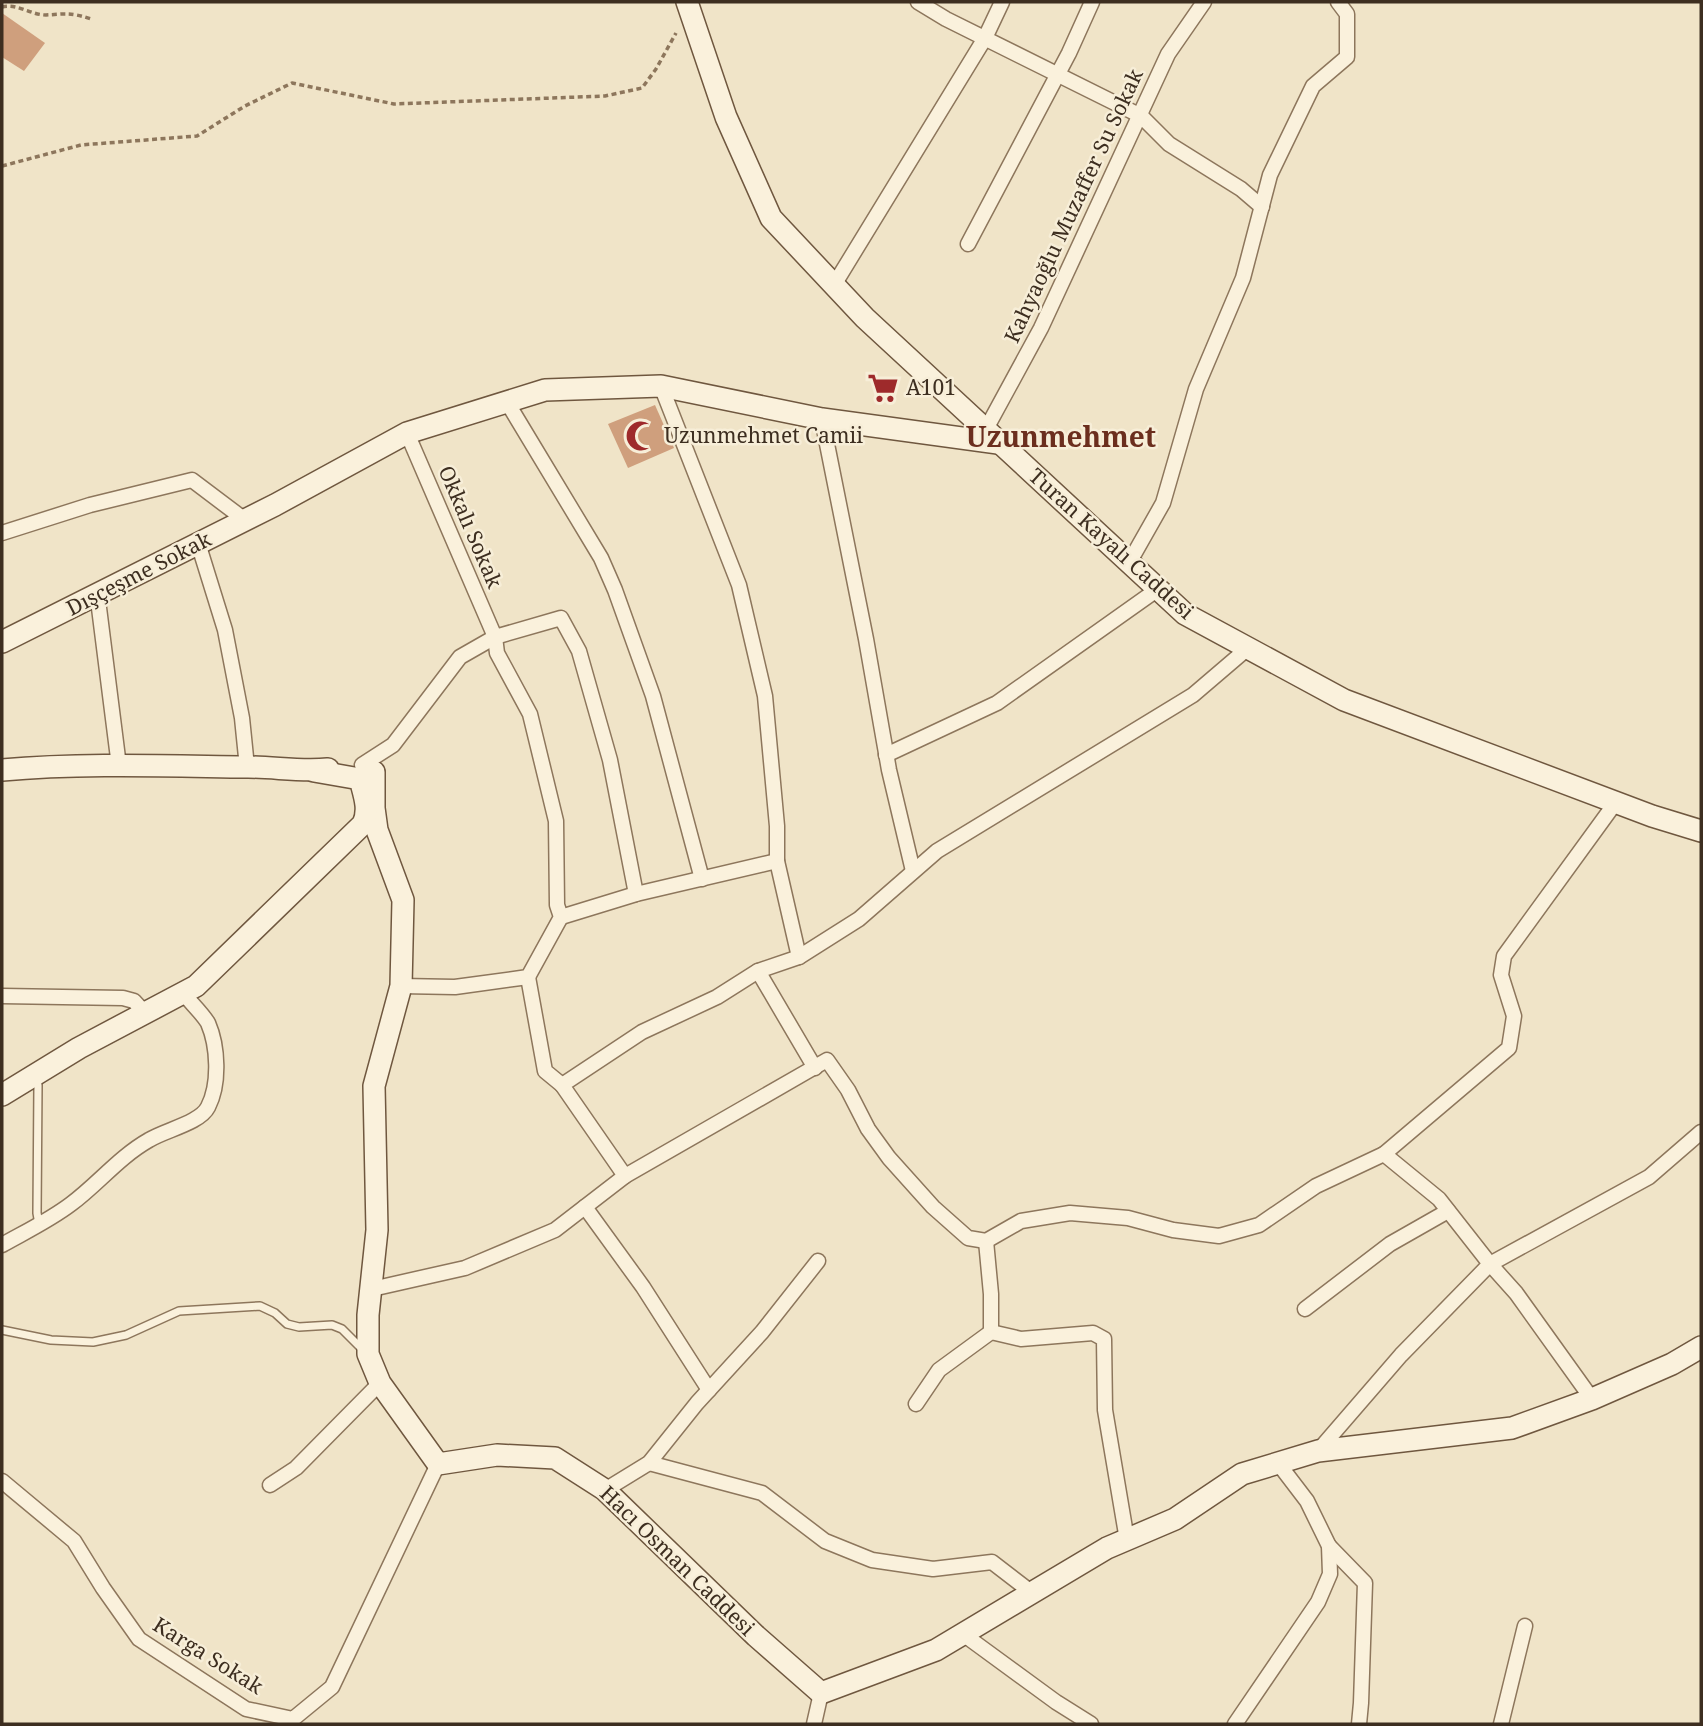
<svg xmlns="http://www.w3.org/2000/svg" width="1703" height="1726" font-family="'Noto Serif',serif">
  <rect width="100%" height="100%" fill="#f0e4c8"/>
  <g fill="#cf9f7d">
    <path d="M2,13L45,43L24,71L2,57Z"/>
    <path d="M655,405L674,448L628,468L608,424Z"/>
  </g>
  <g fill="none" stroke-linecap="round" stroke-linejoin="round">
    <g stroke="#8d765c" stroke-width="10">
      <g id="lane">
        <path d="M36,1078L38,1085L37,1213L39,1224"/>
        <path d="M2,1330L51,1340L93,1342L126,1335L179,1311L260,1306L275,1313L287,1324L299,1327L332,1325L342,1329L365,1352"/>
      </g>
    </g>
    <g stroke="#8d765c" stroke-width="17">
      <g id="street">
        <path d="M918,2L946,19L1141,116L1169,144L1241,189L1262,207"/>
        <path d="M968,244L1069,53L1092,2"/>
        <path d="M834,285L985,38L1002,2"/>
        <path d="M661,386L739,585L765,696L777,826V861L799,957"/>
        <path d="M507,402L601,558L615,590L653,696L702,879"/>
        <path d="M822,419L866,639L889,770L913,871"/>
        <path d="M985,431L1041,328L1168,54L1204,2"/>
        <path d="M2,533L90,505L192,480L245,520"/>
        <path d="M198,543L225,630L242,718L247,767"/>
        <path d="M1129,563L1163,503L1196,389L1243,278L1270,175L1313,86L1347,57V14L1338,2"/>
        <path d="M97,592L119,766"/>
        <path d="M886,755L997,703L1158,589"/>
        <path d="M362,765L393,745L460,657L495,637L561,618L579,651L610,760L636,894"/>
        <path d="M561,917L636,894L777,861"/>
        <path d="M758,971L815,1068"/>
        <path d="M528,977L545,1071L562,1085"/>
        <path d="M401,986L455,987L528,977L561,917L557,905L556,821L530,714L497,653L495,637L407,433"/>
        <path d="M2,996L123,998L134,1001L146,1014"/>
        <path d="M1384,1154L1509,1048L1514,1016L1501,975L1504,956L1616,802"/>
        <path d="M625,1176L562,1085L642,1032L717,997L758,971L799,957L859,919L937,851L1193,695L1248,648"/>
        <path d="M585,1207L643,1287L709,1390"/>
        <path d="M986,1241L991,1294V1332"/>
        <path d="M2,1245C25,1232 50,1220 71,1204C98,1184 119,1157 149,1140C165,1130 200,1123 208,1107C220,1084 218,1046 208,1023C202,1013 191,1003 184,994"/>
        <path d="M372,1289L465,1268L555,1230L625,1176L827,1060L848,1090L868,1129L889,1158L933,1207L968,1238L986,1241L1021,1221L1070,1213L1128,1218L1173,1230L1219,1236L1259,1225L1316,1186L1384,1154L1439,1199L1490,1264L1401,1355L1318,1451"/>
        <path d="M1305,1309L1390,1244L1448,1211"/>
        <path d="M1592,1399L1516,1293L1490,1264L1649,1177L1701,1132"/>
        <path d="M916,1404L939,1370L991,1332L1021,1339L1093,1333L1104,1339L1105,1410L1127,1540"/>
        <path d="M649,1463L762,1493L825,1541L872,1560L933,1569L992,1562L1031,1592"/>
        <path d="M2,1481L74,1541L103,1588L139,1639L246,1709L293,1719L332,1687L438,1464"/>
        <path d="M270,1485L296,1468L380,1383"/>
        <path d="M605,1490L649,1463L697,1403L762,1332L818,1261"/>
        <path d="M1329,1546L1365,1583L1361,1703L1359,1724"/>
        <path d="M963,1634L1056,1702L1091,1724"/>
        <path d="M814,1724L821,1693"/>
        <path d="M1235,1724L1318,1602L1330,1574L1329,1546L1307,1501L1278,1463"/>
        <path d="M1501,1724L1525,1626"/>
      </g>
    </g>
    <g stroke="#6f573f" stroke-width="24">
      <g id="secondary">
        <path d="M687,2L726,117L771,218L865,318L1185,614L1344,700L1652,816L1701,831"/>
        <path d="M2,642L275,505L407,433L545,390L661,386L822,419L998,443"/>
        <path d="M2,770C83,763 166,766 248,767C275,767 302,772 328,769"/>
        <path d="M374,772V808L377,830L403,900L401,986L374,1086L377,1230L368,1315V1354L380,1383L438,1464L497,1455L555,1458L605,1490L756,1636L821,1693L936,1650L1107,1548L1175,1519L1242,1474L1318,1451L1512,1428L1592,1399L1672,1364L1701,1347"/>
        <path d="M2,1095L79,1048L196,986L363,824C370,809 364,795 360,779L314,771"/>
      </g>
    </g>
    <g stroke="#8d765c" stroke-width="3.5" stroke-dasharray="5 3.5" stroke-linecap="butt">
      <path d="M2,7C17,3 31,15 46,15C66,14 70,12 91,19"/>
      <path d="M2,166L81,145L197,136L245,106L292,83L394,104L605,96L642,88L656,69L676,33"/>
    </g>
    <use href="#lane" stroke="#faf1dc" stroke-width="7"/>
    <use href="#street" stroke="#faf1dc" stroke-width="14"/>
    <use href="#secondary" stroke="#faf1dc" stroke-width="21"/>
  </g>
  <defs>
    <g id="supermarket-bare" transform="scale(2.415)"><path d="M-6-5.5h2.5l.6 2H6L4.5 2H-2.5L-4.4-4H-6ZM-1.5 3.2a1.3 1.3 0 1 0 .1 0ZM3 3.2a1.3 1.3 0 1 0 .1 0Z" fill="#9e2a2b" stroke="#f7eed8" stroke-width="2.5" paint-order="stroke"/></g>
    <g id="mosque-bare" transform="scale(2.415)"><path d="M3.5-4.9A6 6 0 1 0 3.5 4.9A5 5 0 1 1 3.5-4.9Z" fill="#9e2a2b" stroke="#f7eed8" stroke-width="2.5" paint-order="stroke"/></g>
  </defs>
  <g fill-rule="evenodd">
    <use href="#supermarket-bare" x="883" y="388"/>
    <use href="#mosque-bare" x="641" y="436"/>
  </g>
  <g text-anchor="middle" stroke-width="5" stroke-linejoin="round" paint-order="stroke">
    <g font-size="21" fill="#3d2e20" stroke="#f7eed8">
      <text transform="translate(1074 206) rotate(-65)" y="7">Kahyaoğlu Muzaffer Su Sokak</text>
      <text transform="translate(470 527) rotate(67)" y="7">Okkalı Sokak</text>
      <text transform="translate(1111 544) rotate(42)" y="7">Turan Kayalı Caddesi</text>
      <text transform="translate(139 574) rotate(-27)" y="7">Dışçeşme Sokak</text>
      <text transform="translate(677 1561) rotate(44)" y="7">Hacı Osman Caddesi</text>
      <text transform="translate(208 1656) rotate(32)" y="7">Karga Sokak</text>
    </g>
    <g font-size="21" fill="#3d2e20" stroke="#f7eed8" text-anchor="start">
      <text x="906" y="395">A101</text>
      <text x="664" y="443">Uzunmehmet Camii</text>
    </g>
    <g font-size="28" font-weight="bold" fill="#6b2e1e" stroke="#f7eed8">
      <text x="1061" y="447">Uzunmehmet</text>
    </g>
  </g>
  <rect width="1703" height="1726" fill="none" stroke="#3d2e20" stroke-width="7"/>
</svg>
